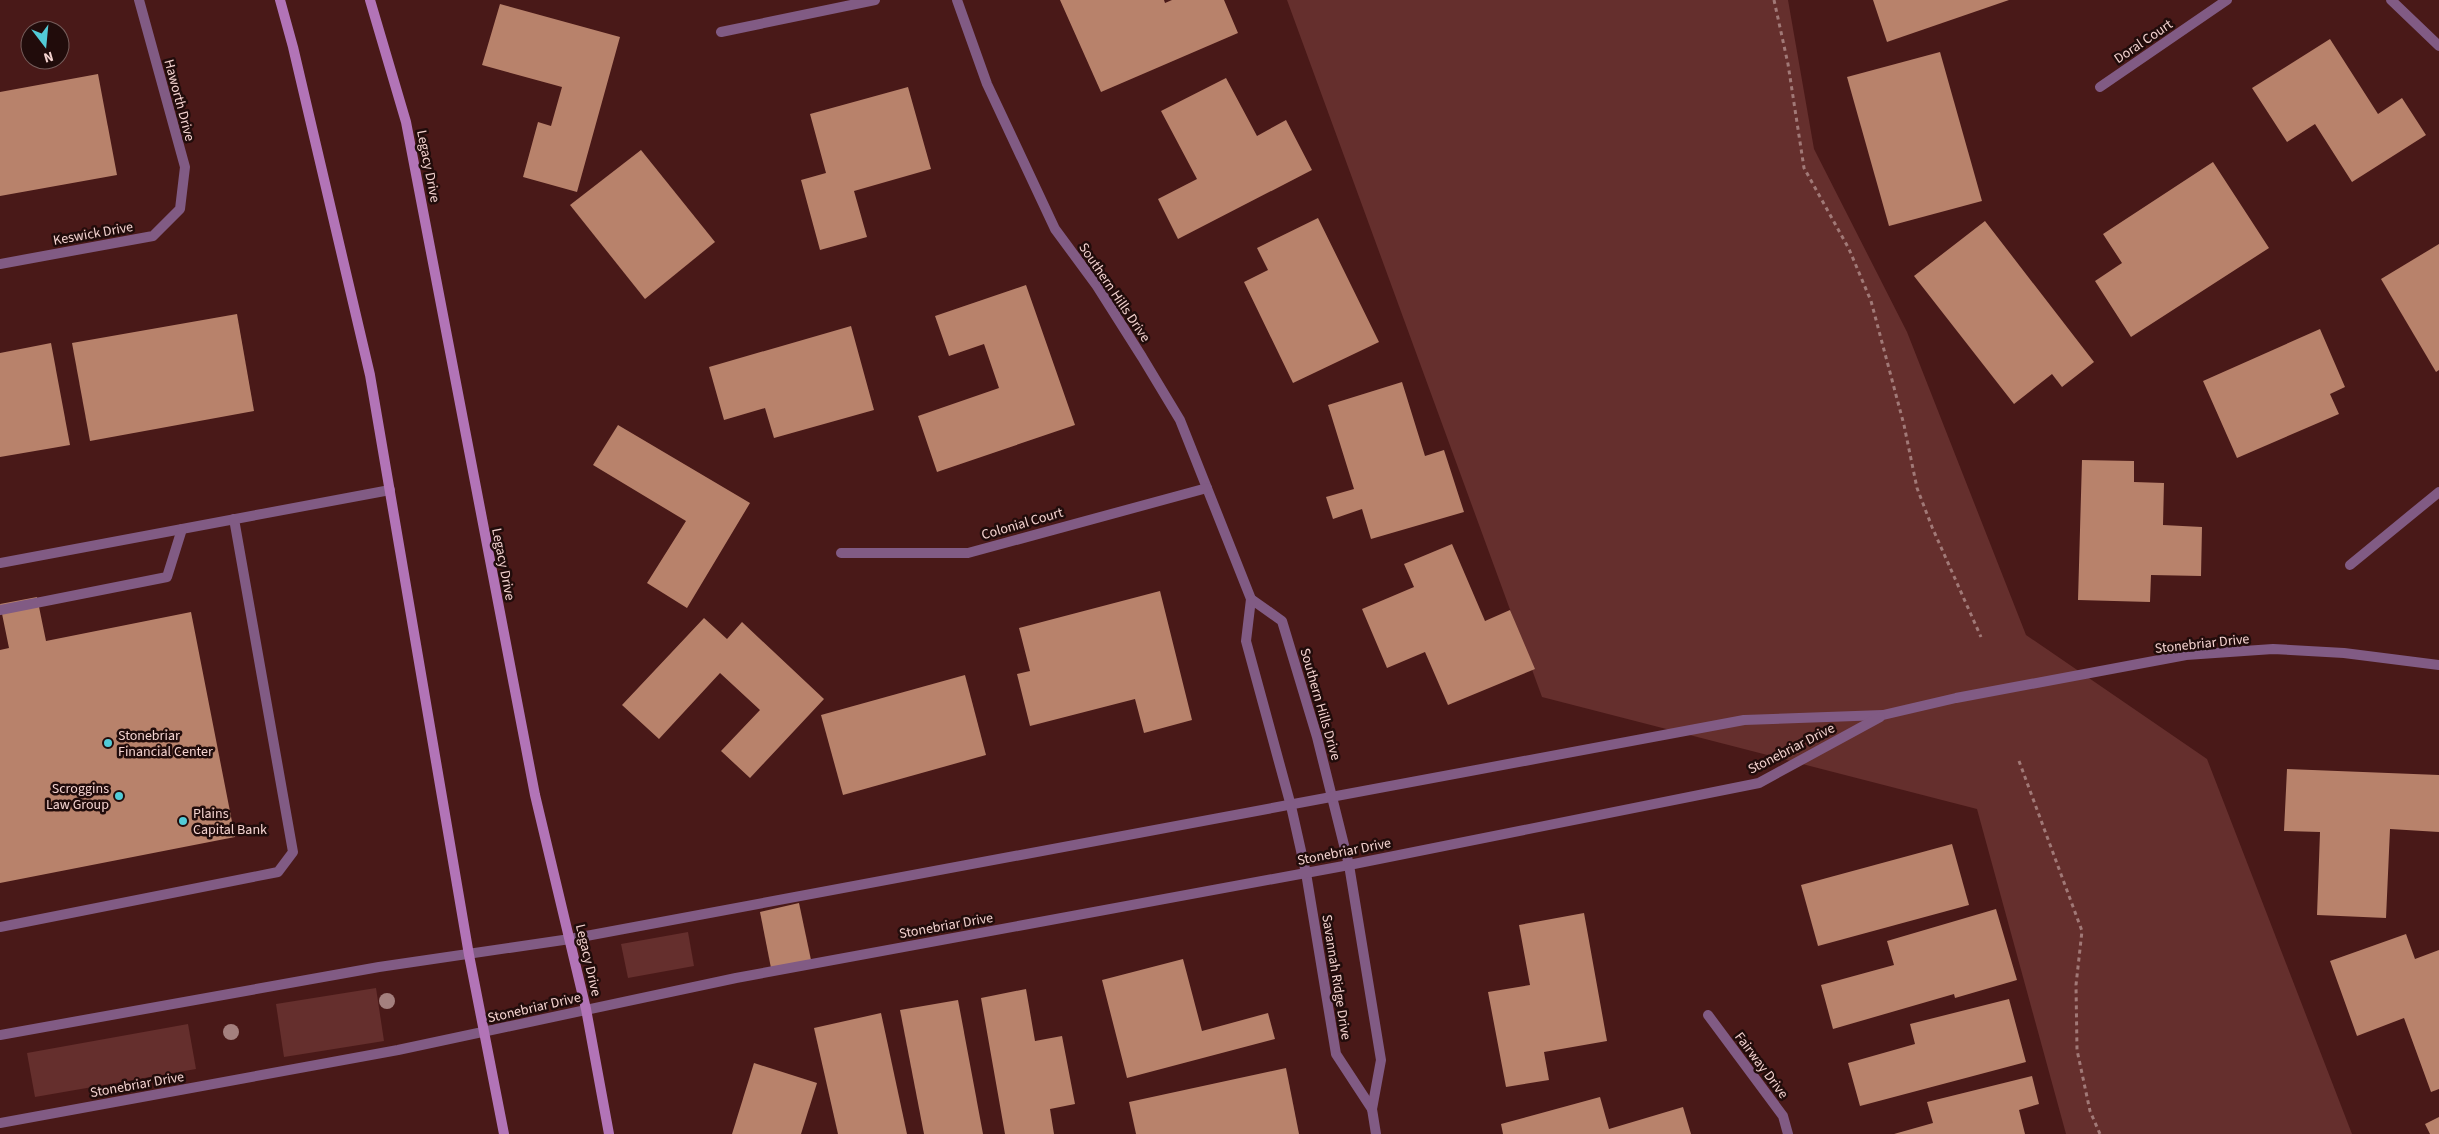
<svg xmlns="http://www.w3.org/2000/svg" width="2439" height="1134" font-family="'Source Sans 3',sans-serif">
  <rect width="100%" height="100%" fill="#491918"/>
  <g fill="#652f2d">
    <path d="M1287,0H1788L1814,149L1907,332L2026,635L2207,759L2352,1134H2066L1977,809L1542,697Z"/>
    <path d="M688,932L694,966L628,978L621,944Z"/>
    <path d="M376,988L384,1041L284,1057L276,1004Z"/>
    <path d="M188,1024L196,1069L35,1097L27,1053Z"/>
  </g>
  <g fill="#b8826b">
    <path d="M1060,0H1164L1165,3L1172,0H1224L1238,33L1101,92Z"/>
    <path d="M1873,0H2009L1887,42Z"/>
    <path d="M500,4L620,37L577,192L523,177L538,122L551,126L562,87L482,65Z"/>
    <path d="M2330,39L2378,114L2402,98L2426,135L2352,182L2315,124L2287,142L2252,88Z"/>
    <path d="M1940,52L1982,201L1889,226L1847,77Z"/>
    <path d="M98,74L117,175L0,196V92Z"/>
    <path d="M1226,78L1257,136L1286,120L1312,170L1178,239L1158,199L1197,179L1161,111Z"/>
    <path d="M908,87L931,169L854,191L867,237L820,250L801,180L826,173L810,114Z"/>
    <path d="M641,150L715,242L645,299L570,205Z"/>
    <path d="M2213,162L2269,248L2131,337L2095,281L2122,263L2103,234Z"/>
    <path d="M1318,218L1379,342L1293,383L1244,282L1268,270L1257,248Z"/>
    <path d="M1985,221L2094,362L2062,387L2052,374L2014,404L1914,276Z"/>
    <path d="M2439,244V370L2436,372L2381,279Z"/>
    <path d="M1026,285L1075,425L937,472L918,416L999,388L984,344L949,356L935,316Z"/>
    <path d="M237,314L254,411L90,441L72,343Z"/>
    <path d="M851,326L874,410L774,438L765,408L724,420L709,367Z"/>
    <path d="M2320,329L2345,387L2330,394L2339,414L2237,458L2203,381Z"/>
    <path d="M51,343L70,445L0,457V353Z"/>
    <path d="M1402,382L1425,456L1444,450L1464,512L1371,539L1362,509L1333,519L1326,497L1354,489L1328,405Z"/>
    <path d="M618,425L750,503L687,608L647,583L686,521L593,465Z"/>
    <path d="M2082,460L2134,461V482L2164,483L2163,525L2202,527L2201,576L2151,575L2150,602L2078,600Z"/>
    <path d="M1452,544L1485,621L1510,610L1535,669L1448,705L1425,652L1387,668L1362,609L1414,587L1404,564Z"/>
    <path d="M1160,591L1192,720L1144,733L1135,699L1030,726L1017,674L1030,671L1019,628Z"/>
    <path d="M37,597L46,641L191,612L235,837L0,883V650L9,648L0,604Z"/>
    <path d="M704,618L727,639L742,622L824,699L750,778L721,751L760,710L720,673L659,739L622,705Z"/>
    <path d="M965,675L986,755L843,795L821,715Z"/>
    <path d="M2287,769L2439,775V832L2390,829L2386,918L2317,915L2320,832L2284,831Z"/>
    <path d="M1952,844L1969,905L1818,946L1801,885Z"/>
    <path d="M799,903L811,960L771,968L760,912Z"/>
    <path d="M1996,909L2017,980L1955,998L1954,994L1833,1029L1821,985L1894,965L1887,941Z"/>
    <path d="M1584,913L1607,1041L1544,1052L1549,1080L1506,1087L1488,992L1530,985L1519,925Z"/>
    <path d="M2406,934L2415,959L2439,950V1089L2431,1092L2404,1018L2357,1036L2330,961Z"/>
    <path d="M1183,959L1202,1031L1268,1013L1275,1039L1127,1078L1102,980Z"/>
    <path d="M1026,989L1035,1041L1062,1036L1075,1104L1050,1109L1054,1134H1005L981,998Z"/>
    <path d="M2009,999L2026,1062L1860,1106L1848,1063L1915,1044L1910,1024Z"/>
    <path d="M958,1000L983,1134H924L900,1010Z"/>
    <path d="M881,1013L907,1134H838L814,1028Z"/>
    <path d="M754,1063L817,1083L801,1134H732Z"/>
    <path d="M1286,1068L1299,1134H1136L1129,1102Z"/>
    <path d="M2032,1076L2039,1104L2019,1110L2025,1134H1894L1933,1123L1927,1102Z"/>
    <path d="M1600,1097L1609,1129L1683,1107L1691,1134H1503L1501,1124Z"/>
    <path d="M2439,1117V1134H2430L2425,1124Z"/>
  </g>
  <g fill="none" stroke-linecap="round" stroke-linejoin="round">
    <g stroke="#a17977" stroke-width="3" stroke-dasharray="4 4" stroke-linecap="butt">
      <path d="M1774,0L1788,64L1804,168L1849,249L1871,301L1904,425L1917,488L1932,527L1981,637"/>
      <path d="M2019,761L2082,931L2076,985L2077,1050L2090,1111L2100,1134"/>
    </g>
    <g stroke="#815b84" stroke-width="10">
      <path d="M0,563L390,490"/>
      <path d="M0,610L167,577L182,529"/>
      <path d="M0,927L278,872L293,852L234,519"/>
    </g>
    <g stroke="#815b84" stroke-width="10">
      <path d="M957,0L987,84L1055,229L1097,286L1142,357L1180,420L1251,599L1246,641L1291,806L1306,873L1336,1054L1372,1109"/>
      <path d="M2391,0L2439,46"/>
      <path d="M721,32L875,0"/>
      <path d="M2100,87L2227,0"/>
      <path d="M0,264L153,236L180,209L185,167L139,0"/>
      <path d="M841,553H968L1207,488"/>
      <path d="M2350,565L2439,492"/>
      <path d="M1251,599L1282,621L1317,737L1349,865L1381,1060L1372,1109L1376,1134"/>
      <path d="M1708,1015L1783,1116L1788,1134"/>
      <path d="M0,1035L379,967L570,939L1744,720L1883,715L1956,698L2186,655L2273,649L2344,653L2439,665"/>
      <path d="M0,1123L398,1050L736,978L1349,865L1759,783L1880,717"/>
    </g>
    <g stroke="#b274b7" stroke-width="10">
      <path d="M280,0L293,47L370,375L469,955L504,1134"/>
      <path d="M370,0L406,122L535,795L586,1009L609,1134"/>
    </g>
  </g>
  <g fill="#a4807e">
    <circle cx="387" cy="1001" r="8"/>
    <circle cx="231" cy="1032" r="8"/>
  </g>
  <g fill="#52cbd7" stroke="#210c0b" stroke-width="2">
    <circle cx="108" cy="743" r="5"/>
    <circle cx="119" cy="796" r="5"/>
    <circle cx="183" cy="821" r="5"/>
  </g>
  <g text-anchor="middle" stroke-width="5" stroke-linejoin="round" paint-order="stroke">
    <g font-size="14" fill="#f4d3d0" stroke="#210c0b">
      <text transform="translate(2143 41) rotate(-34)" y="5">Doral Court</text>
      <text transform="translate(180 100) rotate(75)" y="5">Haworth Drive</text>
      <text transform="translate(429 166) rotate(79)" y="5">Legacy Drive</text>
      <text transform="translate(93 233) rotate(-10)" y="5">Keswick Drive</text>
      <text transform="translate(1115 292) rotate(56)" y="5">Southern Hills Drive</text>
      <text transform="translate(1022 523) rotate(-16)" y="5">Colonial Court</text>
      <text transform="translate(504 564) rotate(79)" y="5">Legacy Drive</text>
      <text transform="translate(2202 643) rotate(-6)" y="5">Stonebriar Drive</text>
      <text transform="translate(1321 704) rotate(74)" y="5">Southern Hills Drive</text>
      <text transform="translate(1791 748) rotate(-27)" y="5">Stonebriar Drive</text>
      <text transform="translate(1344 851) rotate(-11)" y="5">Stonebriar Drive</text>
      <text transform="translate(946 925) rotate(-10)" y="5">Stonebriar Drive</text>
      <text transform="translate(589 960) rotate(77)" y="5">Legacy Drive</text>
      <text transform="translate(1337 977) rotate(81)" y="5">Savannah Ridge Drive</text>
      <text transform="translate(534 1007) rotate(-13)" y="5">Stonebriar Drive</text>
      <text transform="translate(1762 1065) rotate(53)" y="5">Fairway Drive</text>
      <text transform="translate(137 1084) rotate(-10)" y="5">Stonebriar Drive</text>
    </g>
    <g font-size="14" fill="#f4d3d0" stroke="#210c0b" text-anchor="start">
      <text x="118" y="740">Stonebriar<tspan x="118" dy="16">Financial Center</tspan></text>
      <text x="109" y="793" text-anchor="end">Scroggins<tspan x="109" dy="16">Law Group</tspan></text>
      <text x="193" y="818">Plains<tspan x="193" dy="16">Capital Bank</tspan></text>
    </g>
  </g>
  <g transform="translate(45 45) rotate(164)"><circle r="24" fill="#210c0b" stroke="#755c5a"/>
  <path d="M0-4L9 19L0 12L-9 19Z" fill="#52cbd7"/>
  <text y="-8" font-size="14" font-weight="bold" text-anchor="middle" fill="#f4d3d0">N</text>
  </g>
</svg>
